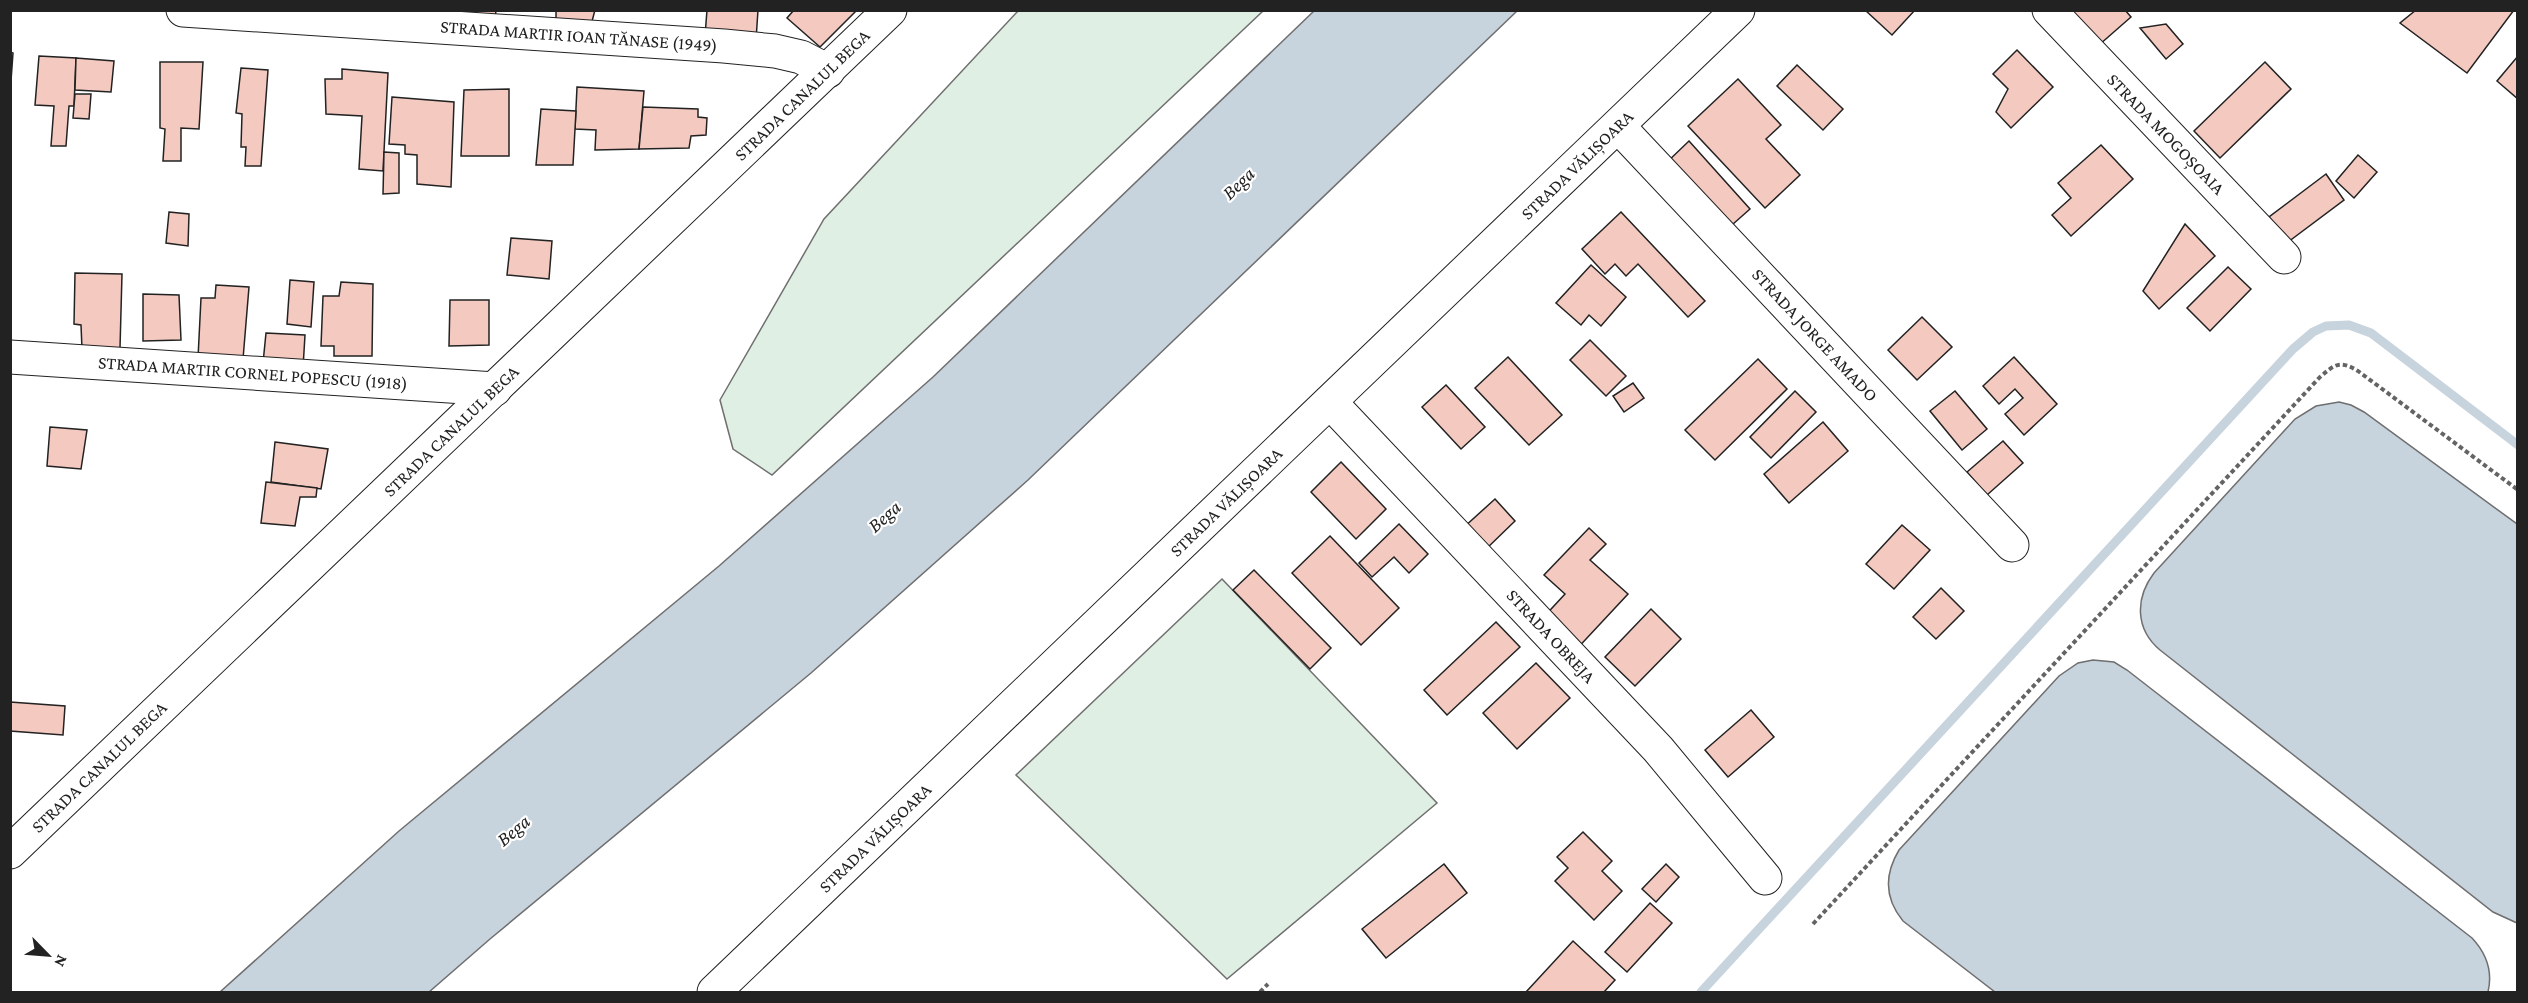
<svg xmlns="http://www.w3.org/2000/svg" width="2528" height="1003" font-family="'Crimson Pro',serif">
  <rect width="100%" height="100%" fill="#fff"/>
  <g fill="#e0efe3" stroke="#6f6f6f" stroke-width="1.5">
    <path d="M1018,11H1263L772,475L733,449L720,400L824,219Z"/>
    <path d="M1222,579L1437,803L1227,979L1016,775Z"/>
  </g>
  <g fill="#c7d3dd" stroke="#6f6f6f" stroke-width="1.5">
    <path d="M1314,11H1517L1028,480L811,673L490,939L429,992H220L399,831L719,566L933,377Z"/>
    <path d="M2339,402L2351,405L2364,412L2517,524V923L2493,912L2160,650C2135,629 2135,598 2154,573L2295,419L2316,406Z"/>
    <path d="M2093,660L2114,662L2127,670L2472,938C2487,954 2493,971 2488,992H1995L1903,921C1884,898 1884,875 1899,850L2059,676L2078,663Z"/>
  </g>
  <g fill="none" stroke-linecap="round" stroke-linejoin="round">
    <path stroke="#c7d3dd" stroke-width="9" d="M1701,992L2293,349L2313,332L2326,326L2349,325L2371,333L2518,445"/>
  </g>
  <g fill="#f3c9c0" stroke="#222" stroke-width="1.5">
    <path d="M454,10H496L495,20L454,17Z"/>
    <path d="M556,10H595L590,29L556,27Z"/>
    <path d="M707,10H758L756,40L705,36Z"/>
    <path d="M794,10H857L820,47L787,18Z"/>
    <path d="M1865,10H1915L1892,35Z"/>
    <path d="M2068,10H2125L2131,17L2099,45Z"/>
    <path d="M2416,10H2514L2467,73L2400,23Z"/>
    <path d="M2166,24L2183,44L2166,59L2140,28Z"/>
    <path d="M2017,50L2053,87L2011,128L1996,112L2008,89L1993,74Z"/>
    <path d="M10,52L13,53L10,95Z"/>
    <path d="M39,56L76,58L74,106H69L66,146H51L54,106L35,105Z"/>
    <path d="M2518,56V99L2497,81Z"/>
    <path d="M76,58L114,61L111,92L75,90Z"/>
    <path d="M160,62H203L199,129L181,128V161H163L165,129L160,128Z"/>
    <path d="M2265,62L2291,89L2220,158L2194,131Z"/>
    <path d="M1797,65L1843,109L1823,130L1777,86Z"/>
    <path d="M241,68L268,70L261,166H245L246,147H241L242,114L236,113Z"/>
    <path d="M342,69L388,73L383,171L359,169L362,116L326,114L325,79H342Z"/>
    <path d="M1738,79L1781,125L1766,139L1800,175L1765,208L1688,126Z"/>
    <path d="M577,87L644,91L639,149L595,150L596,130L575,129Z"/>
    <path d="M509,89V156H461L464,90Z"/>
    <path d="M75,94H91L89,119L73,118Z"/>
    <path d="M392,97L454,102L451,187L417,184V155L405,154V145L389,144Z"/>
    <path d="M643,107L698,109V117L707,118L706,135L691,136L689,148L639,149Z"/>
    <path d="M541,109L576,111L573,165H536Z"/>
    <path d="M1689,141L1750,209L1724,232L1664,165Z"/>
    <path d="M2101,145L2133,179L2071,236L2052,215L2071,198L2058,183Z"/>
    <path d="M384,152L399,153V193L383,194Z"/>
    <path d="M2358,155L2377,172L2354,198L2336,181Z"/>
    <path d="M2326,174L2344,200L2288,242L2269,217Z"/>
    <path d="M169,212L189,214L188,246L166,243Z"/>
    <path d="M1621,212L1705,301L1688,317L1638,264L1626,276L1615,264L1605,274L1582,249Z"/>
    <path d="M2185,224L2215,256L2159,309L2143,291Z"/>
    <path d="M511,238L552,241L549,279L507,275Z"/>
    <path d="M1591,265L1626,297L1601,326L1589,315L1581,325L1556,303Z"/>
    <path d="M2228,267L2251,289L2210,331L2187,308Z"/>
    <path d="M75,273L122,274L120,348L82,349L81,325L74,324Z"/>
    <path d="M290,280L314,282L311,327L287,324Z"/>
    <path d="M341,282L373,284L372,356H334V346H321L323,296H339Z"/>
    <path d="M216,285L249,287L243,359L198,358L201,298H215Z"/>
    <path d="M143,294L179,295L181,340L143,341Z"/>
    <path d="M450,300H489V345L449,346Z"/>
    <path d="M1922,317L1952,347L1917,380L1888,350Z"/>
    <path d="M266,333L305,335L303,368L263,363Z"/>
    <path d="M1590,340L1626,376L1606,396L1570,360Z"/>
    <path d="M1508,357L1562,415L1529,445L1475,388Z"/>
    <path d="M2014,357L2057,404L2024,435L2005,414L2023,398L2015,389L1999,404L1983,386Z"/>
    <path d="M1758,359L1787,389L1715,460L1685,430Z"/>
    <path d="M1633,383L1644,398L1624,412L1613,396Z"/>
    <path d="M1446,385L1485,427L1461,449L1422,407Z"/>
    <path d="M1795,391L1816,412L1771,458L1750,437Z"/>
    <path d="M1955,391L1987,429L1962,450L1930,411Z"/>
    <path d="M1823,422L1848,451L1789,503L1764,474Z"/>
    <path d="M50,427L87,430L81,469L47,466Z"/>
    <path d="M2003,441L2023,463L1987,495L1967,472Z"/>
    <path d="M275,442L328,449L321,489L271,482Z"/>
    <path d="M1341,462L1386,509L1356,539L1311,492Z"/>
    <path d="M266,482L317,488L316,497H300L295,526L261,523Z"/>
    <path d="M1495,499L1515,521L1484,551L1463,528Z"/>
    <path d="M1399,524L1428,554L1409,573L1394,557L1372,577L1359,563Z"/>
    <path d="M1902,525L1930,550L1894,589L1866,564Z"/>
    <path d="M1589,528L1606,544L1590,560L1628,594L1573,653L1540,621L1565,594L1544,575Z"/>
    <path d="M1330,536L1399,608L1361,645L1292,573Z"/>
    <path d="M1254,570L1331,648L1310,669L1233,590Z"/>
    <path d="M1941,588L1964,611L1936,639L1913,617Z"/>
    <path d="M1651,609L1681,639L1635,686L1605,657Z"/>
    <path d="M1496,622L1520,647L1447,715L1424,690Z"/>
    <path d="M1536,663L1570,698L1517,749L1483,713Z"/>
    <path d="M10,702L65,706L63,735L10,731Z"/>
    <path d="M1751,710L1774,737L1728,777L1705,750Z"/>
    <path d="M1583,832L1612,861L1602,871L1622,891L1594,920L1555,881L1568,868L1557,857Z"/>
    <path d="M1444,864L1467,893L1386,958L1362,929Z"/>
    <path d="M1666,864L1679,877L1656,902L1642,889Z"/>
    <path d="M1650,903L1672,923L1627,972L1605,952Z"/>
    <path d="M1573,941L1615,980L1604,992H1526Z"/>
  </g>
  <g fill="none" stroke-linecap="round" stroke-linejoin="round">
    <g stroke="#222" stroke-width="35">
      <g id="minor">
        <path d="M183,10L724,46L775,51L801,57L828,71"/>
        <path d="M2049,10L2284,257"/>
        <path d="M1618,126L2012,545"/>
        <path d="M10,357L495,389"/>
        <path d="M1330,402L1658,749L1765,878"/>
        <path d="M10,852L890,10"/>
        <path d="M714,992L1738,10"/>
      </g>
    </g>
    <g stroke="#646464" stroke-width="4" stroke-dasharray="4.5 3" stroke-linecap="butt">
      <path d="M1813,924L2320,377C2335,364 2340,360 2358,371L2518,490"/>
      <path d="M1260,992L1268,984"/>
    </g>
    <use href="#minor" stroke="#fff" stroke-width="33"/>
  </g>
  <g text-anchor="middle" stroke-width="4.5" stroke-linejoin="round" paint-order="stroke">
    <g font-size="18" fill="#222" stroke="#fff">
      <text transform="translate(579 36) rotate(4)" y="6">STRADA MARTIR IOAN TĂNASE (1949)</text>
      <text transform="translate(802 95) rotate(-44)" y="6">STRADA CANALUL BEGA</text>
      <text transform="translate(2166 134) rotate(46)" y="6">STRADA MOGOȘOAIA</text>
      <text transform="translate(1577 165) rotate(-44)" y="6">STRADA VĂLIȘOARA</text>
      <text transform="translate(1815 335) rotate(47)" y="6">STRADA JORGE AMADO</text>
      <text transform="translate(253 373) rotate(4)" y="6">STRADA MARTIR CORNEL POPESCU (1918)</text>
      <text transform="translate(451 431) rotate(-44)" y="6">STRADA CANALUL BEGA</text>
      <text transform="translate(1226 502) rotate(-44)" y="6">STRADA VĂLIȘOARA</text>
      <text transform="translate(1551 636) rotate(47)" y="6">STRADA OBREJA</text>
      <text transform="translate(99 767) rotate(-44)" y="6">STRADA CANALUL BEGA</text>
      <text transform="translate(875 838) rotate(-44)" y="6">STRADA VĂLIȘOARA</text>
    </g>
    <g font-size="20" font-style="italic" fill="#222" stroke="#fff">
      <text transform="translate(1238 183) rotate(-44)" y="7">Bega</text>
      <text transform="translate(884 516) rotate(-42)" y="7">Bega</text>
      <text transform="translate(513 830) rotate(-40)" y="7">Bega</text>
    </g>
  </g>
  <rect width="2528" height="1003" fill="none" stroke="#222222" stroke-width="24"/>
  <g transform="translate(48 955) rotate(115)" stroke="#ffffff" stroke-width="4.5" paint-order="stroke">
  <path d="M0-4.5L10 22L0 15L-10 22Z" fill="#222222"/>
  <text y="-9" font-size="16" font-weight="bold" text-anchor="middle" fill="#222222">N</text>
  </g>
</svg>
